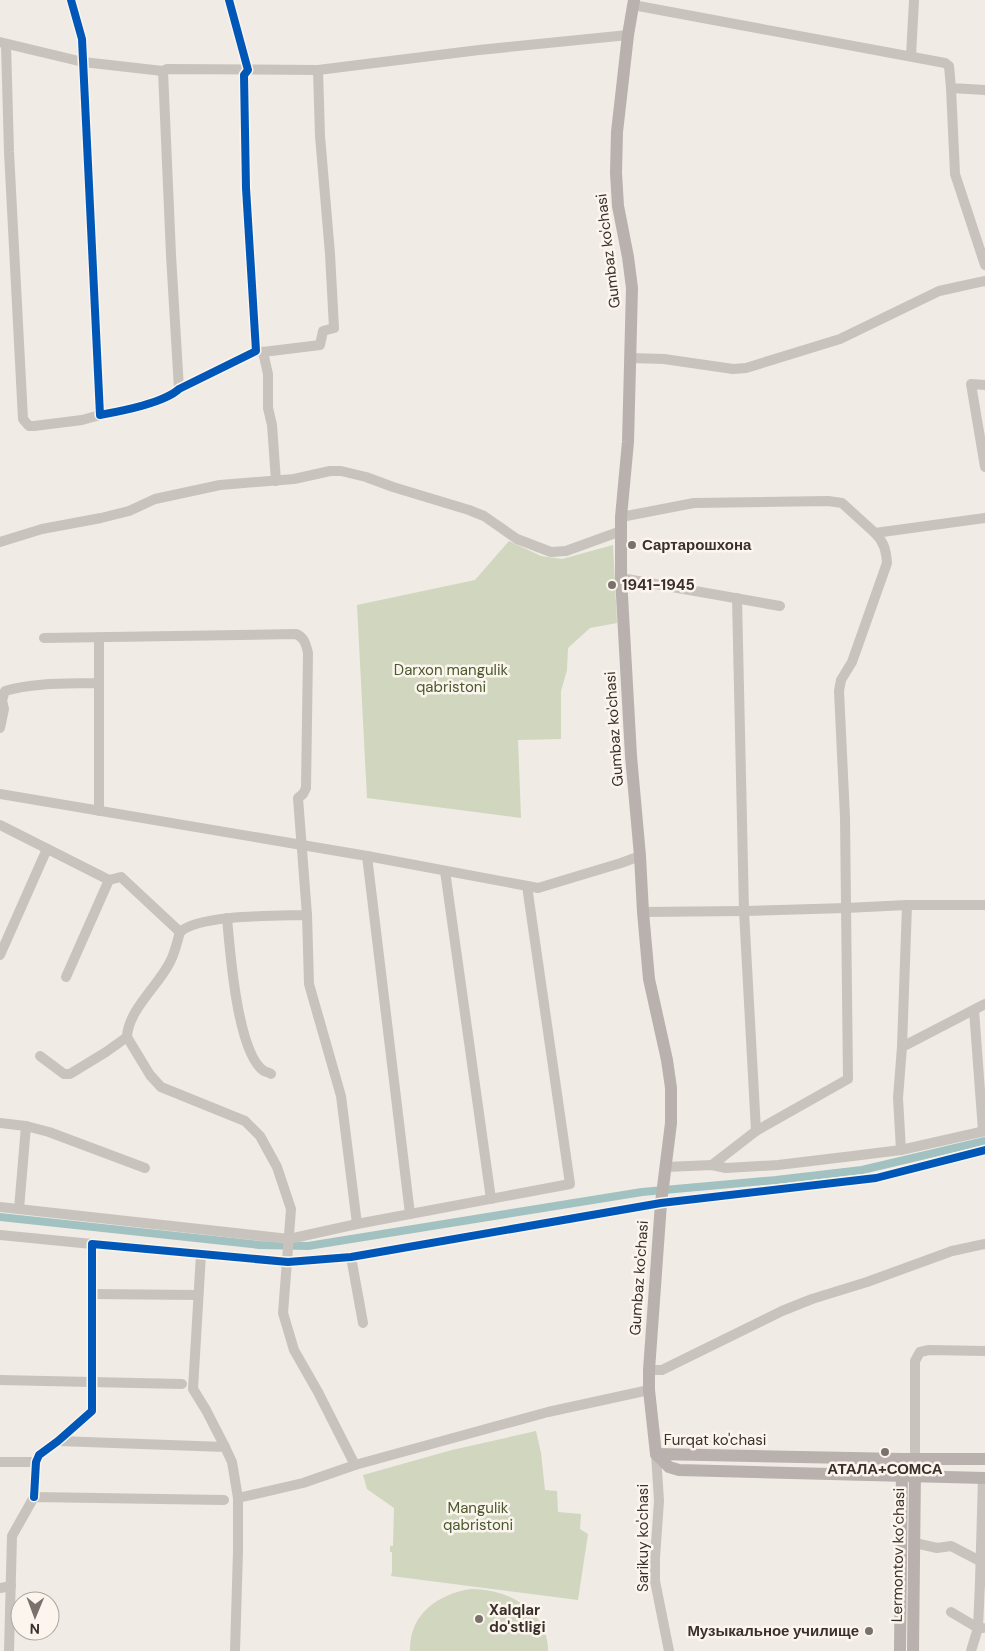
<svg xmlns="http://www.w3.org/2000/svg" width="985" height="1651" font-family="'DM Sans',sans-serif">
  <rect width="100%" height="100%" fill="#f0ebe5"/>
  <g fill="#d1d6bf">
    <path d="M509,541L541,556L562,559L613,545L617,623L590,628L568,648L567,670L561,691V739L518,740L521,818L367,798L357,605L475,580Z"/>
    <path d="M536,1431L541,1453L545,1490L557,1491L558,1512L581,1514L580,1529L588,1534L578,1600L391,1576L392,1572V1552H390V1546H393L394,1508L367,1489L363,1475L452,1450Z"/>
    <path d="M471,1589C508,1589 548,1610 548,1651H410C409,1614 438,1594 471,1589Z"/>
  </g>
  <g fill="none" stroke-linecap="round" stroke-linejoin="round">
    <path stroke="#a1c2c1" stroke-width="8" d="M0,1217L260,1245L308,1246L642,1192L776,1180L862,1170L985,1141"/>
    <g stroke="#c9c3be" stroke-width="10">
      <path d="M71,0L82,39L100,415C121,411 164,403 179,389L256,351L246,188L244,75L248,70L229,0"/>
      <path d="M633,5L945,63L949,66L951,88L985,90"/>
      <path d="M0,42L83,62L163,71L167,69L318,70L479,50L628,35"/>
      <path d="M6,44L9,152L23,419L29,426H34L82,420L100,415"/>
      <path d="M911,56L914,0"/>
      <path d="M163,71L171,255L179,389"/>
      <path d="M951,88L955,174L985,265"/>
      <path d="M257,351L263,352L268,374V408L272,425L276,481"/>
      <path d="M263,352L320,345L323,331L334,328L330,254L320,136L318,70"/>
      <path d="M630,358L664,359L733,369L746,368L840,339L939,291L985,281"/>
      <path d="M985,385L971,384L985,467"/>
      <path d="M621,517L694,503L828,501L842,503L875,533"/>
      <path d="M0,542L42,529L101,518L129,511L155,499L220,485L294,479L330,471H341L366,477L393,487L469,510L484,516L517,539L551,552L566,551L621,531"/>
      <path d="M621,578L780,606"/>
      <path d="M737,598L744,911L756,1131"/>
      <path d="M44,638L296,634C304,637 306,644 308,653L306,788L303,794L298,798L307,915C279,916 200,914 180,932"/>
      <path d="M99,638V811"/>
      <path d="M0,699L2,700L4,709L0,728"/>
      <path d="M2,700L5,691C35,682 69,684 99,683"/>
      <path d="M0,794L367,856L538,888L621,863L640,856"/>
      <path d="M0,825L109,880L121,877L180,932"/>
      <path d="M367,856L410,1214"/>
      <path d="M445,871L491,1199"/>
      <path d="M643,912L744,911L846,908L907,905H985"/>
      <path d="M307,915L309,984L341,1096L357,1224"/>
      <path d="M227,918C230,950 237,1053 264,1071C264,1071 270,1073 271,1074"/>
      <path d="M180,932C177,942 175,953 170,962C159,985 128,1010 127,1037L150,1075L161,1087L245,1121L260,1136L277,1167L291,1209L283,1313L294,1350L318,1392L355,1465"/>
      <path d="M0,955L47,849"/>
      <path d="M66,977L109,880"/>
      <path d="M974,1010L983,1131"/>
      <path d="M902,1047L907,905"/>
      <path d="M40,1056L64,1074H70L106,1052L127,1037"/>
      <path d="M0,1123L26,1126L49,1132L145,1168"/>
      <path d="M901,1150L898,1098L902,1047L985,1004"/>
      <path d="M712,1165L756,1131L848,1079L845,817L839,691L841,680L852,662L887,563C886,550 884,542 875,533L985,518"/>
      <path d="M666,1167L712,1165L726,1168L778,1165L853,1156L901,1150L985,1131"/>
      <path d="M0,1207L289,1239L357,1224L570,1184L527,886"/>
      <path d="M19,1209L26,1126"/>
      <path d="M0,1235L92,1244"/>
      <path d="M201,1254L193,1389L206,1410L225,1447"/>
      <path d="M351,1257L363,1323"/>
      <path d="M92,1294L198,1295"/>
      <path d="M649,1370H662L782,1311L812,1299L867,1282L952,1251L985,1244"/>
      <path d="M0,1380L182,1384"/>
      <path d="M58,1441L225,1447L232,1462L238,1498"/>
      <path d="M656,1454L659,1501L655,1558V1581L669,1651"/>
      <path d="M915,1459V1361L920,1352L929,1350L985,1351"/>
      <path d="M0,1462H36"/>
      <path d="M983,1478L980,1582H985"/>
      <path d="M34,1497L36,1462L39,1455L58,1441L92,1411V1244L288,1262L351,1257L661,1203L876,1178L985,1150"/>
      <path d="M915,1543L937,1548L951,1546L980,1561"/>
      <path d="M0,1588L11,1586"/>
      <path d="M951,1612L978,1628L980,1582"/>
      <path d="M9,1651L12,1536L34,1497L224,1500"/>
      <path d="M235,1651L238,1551V1498L303,1483L355,1465L548,1412L649,1390"/>
      <path d="M971,1651L978,1628H983"/>
    </g>
    <g stroke="#b8b1ad" stroke-width="12">
      <path d="M634,0L628,35L617,132L616,173L618,206L628,257L632,288L628,442L621,517V578L631,756L640,856L643,912L649,979L667,1060L671,1088V1123L661,1203L649,1370V1390L656,1454"/>
      <path d="M656,1454L669,1467L679,1470L985,1478"/>
      <path d="M656,1454L902,1459H985"/>
      <path d="M900,1651L902,1469"/>
      <path d="M913,1651L915,1469"/>
    </g>
    <g stroke="#fbf5ee" stroke-width="11">
      <g id="cycleway">
        <path d="M71,0L82,39L100,415C121,411 164,403 179,389L256,351L246,188L244,75L248,70L229,0"/>
        <path d="M34,1497L36,1462L39,1455L58,1441L92,1411V1244L288,1262L351,1257L661,1203L876,1178L985,1150"/>
      </g>
    </g>
    <use href="#cycleway" stroke="#0057b8" stroke-width="8"/>
  </g>
  <g fill="#7a716c" stroke="#fbf5ee" stroke-width="2">
    <circle cx="632" cy="545" r="5"/>
    <circle cx="612" cy="585" r="5"/>
    <circle cx="885" cy="1452" r="5"/>
    <circle cx="479" cy="1619" r="5"/>
    <circle cx="869" cy="1631" r="5"/>
  </g>
  <g text-anchor="middle" stroke-width="5" stroke-linejoin="round" paint-order="stroke">
    <g font-size="15" fill="#3b302b" stroke="#fbf5ee">
      <text transform="translate(608 251) rotate(-97)" y="5">Gumbaz ko'chasi</text>
      <text transform="translate(614 729) rotate(-94)" y="5">Gumbaz ko'chasi</text>
      <text transform="translate(639 1278) rotate(-86)" y="5">Gumbaz ko'chasi</text>
      <text x="715" y="1445">Furqat ko'chasi</text>
      <text transform="translate(643 1538) rotate(-90)" y="5">Sarikuy ko'chasi</text>
      <text transform="translate(898 1555) rotate(-89)" y="5">Lermontov ko’chasi</text>
    </g>
    <g font-size="15" font-weight="bold" fill="#3b302b" stroke="#fbf5ee" text-anchor="start">
      <text x="642" y="550">Сартарошхона</text>
      <text x="622" y="590">1941-1945</text>
      <text x="885" y="1474" text-anchor="middle">АТАЛА+СОМСА</text>
      <text x="489" y="1615">Xalqlar<tspan x="489" dy="17">do'stligi</tspan></text>
      <text x="859" y="1636" text-anchor="end">Музыкальное училище</text>
    </g>
    <g font-size="15" fill="#4a5a2e" stroke="#fbf5ee">
      <text x="451" y="675">Darxon mangulik<tspan x="451" dy="17">qabristoni</tspan></text>
      <text x="478" y="1513">Mangulik<tspan x="478" dy="17">qabristoni</tspan></text>
    </g>
  </g>
  <g transform="translate(35 1616) rotate(181)"><circle r="24" fill="#fbf5ee" stroke="#aea6a0"/>
  <path d="M0-4L9 19L0 12L-9 19Z" fill="#7a716c"/>
  <text y="-8" font-size="14" font-weight="bold" text-anchor="middle" fill="#3b302b">N</text>
  </g>
</svg>
